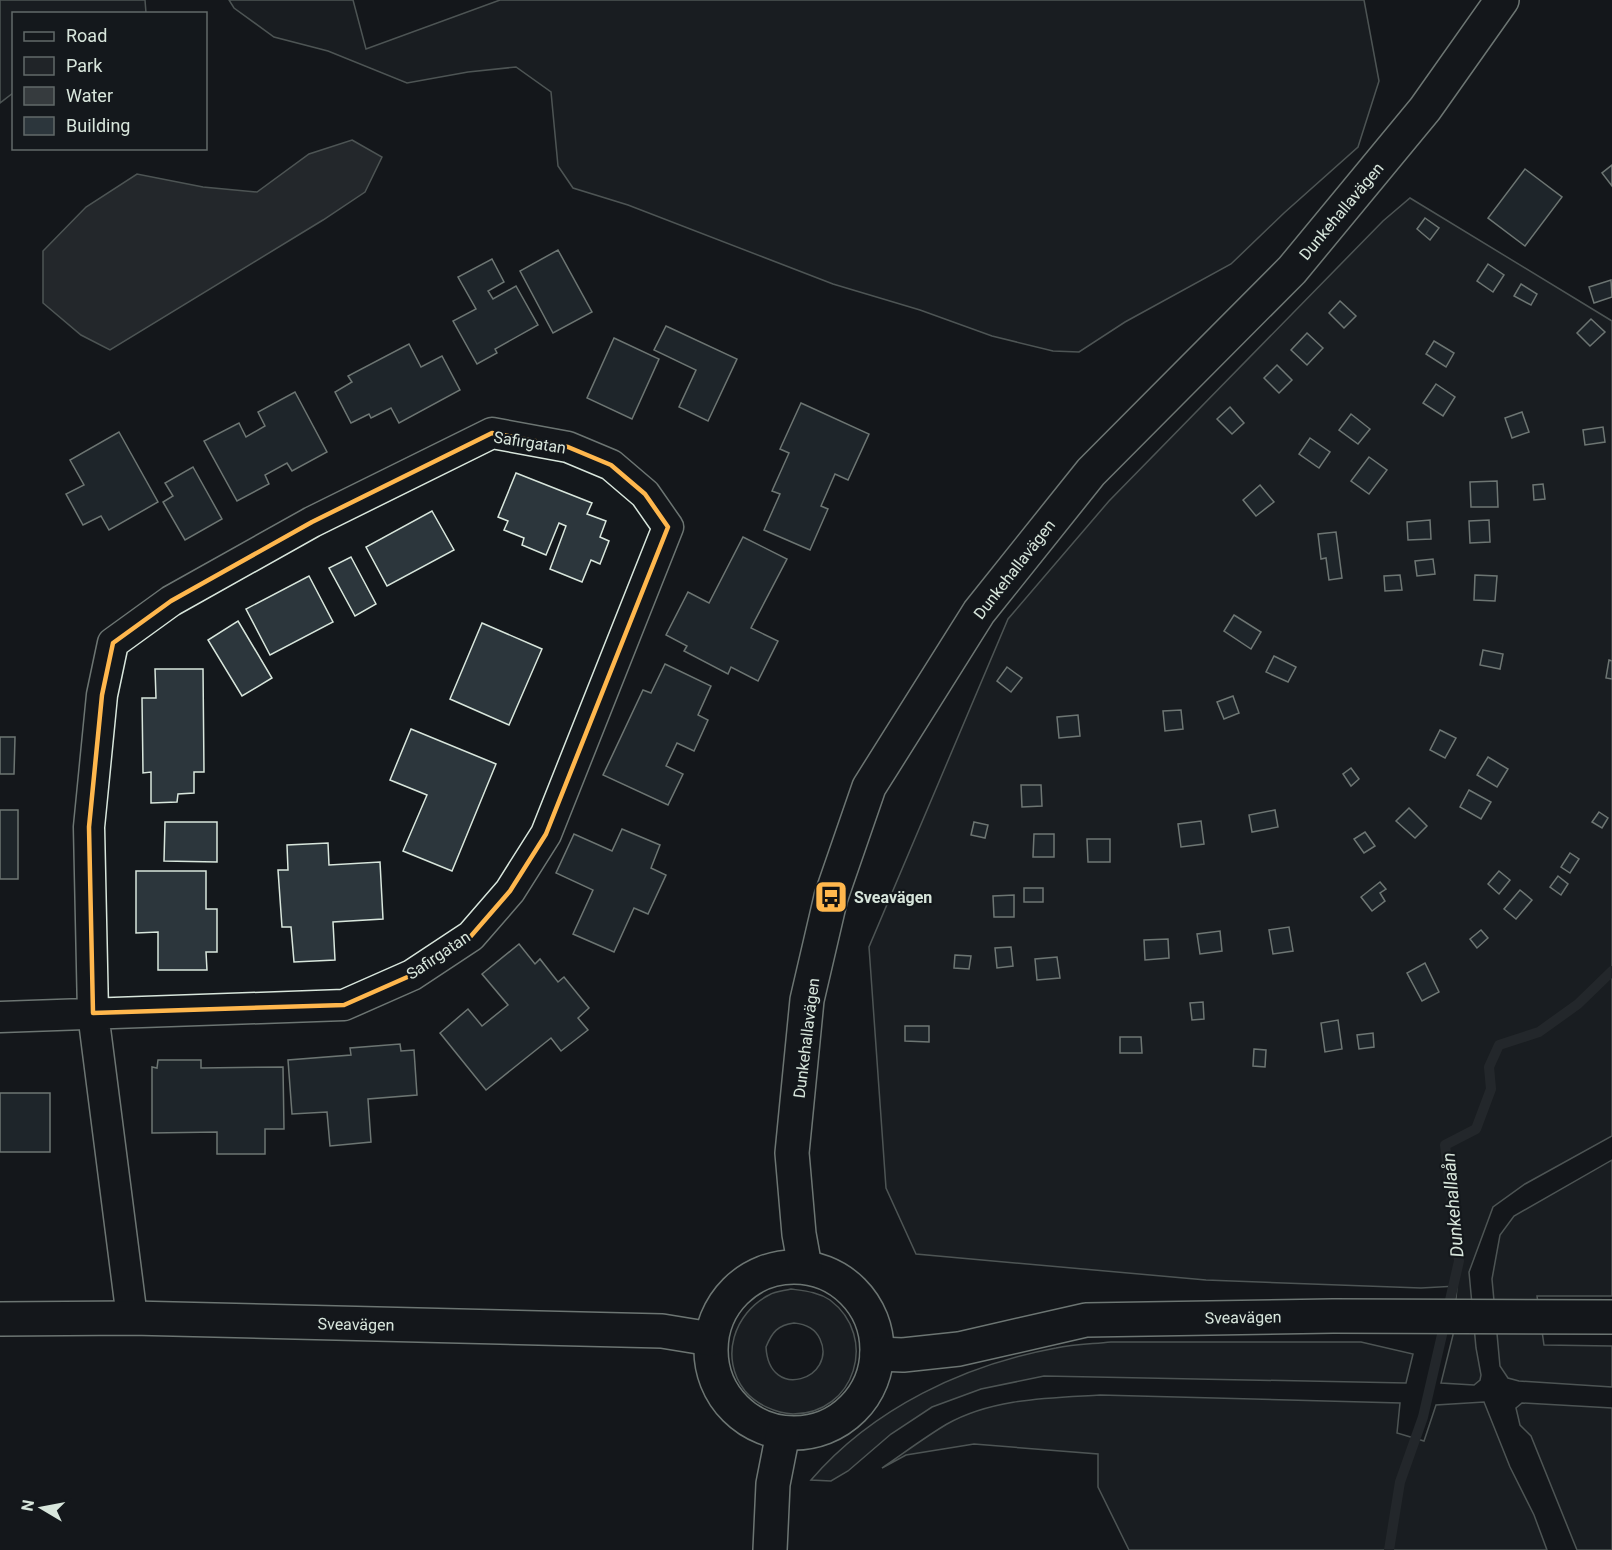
<svg xmlns="http://www.w3.org/2000/svg" width="1612" height="1550" font-family="Roboto,sans-serif">
  <rect width="100%" height="100%" fill="#14181c"/>
  <g fill="#202428" stroke="#939e99" stroke-width="1.5" fill-rule="evenodd">
    <path d="M0,0H145L146,13L14,14L13,93L0,103Z"/>
    <path d="M229,0H353L366,49L500,0H1364L1379,81L1358,147L1284,213L1231,264L1125,322L1079,352L1053,351L992,336L920,310L833,284L628,205L573,188L558,166L551,92L516,67L468,72L407,83L328,51L274,37L234,8Z"/>
    <path d="M1410,198L1612,321V1136L1525,1184L1493,1207L1469,1272L1476,1348L1481,1375L1480,1380L1474,1385L1441,1383L1453,1335L1457,1286L1421,1288L1206,1280L916,1254L886,1188L869,947L1008,619L1109,501L1383,221Z"/>
    <path d="M1612,1160V1296H1537L1544,1345L1612,1346V1387L1519,1381L1508,1378L1500,1366L1492,1279L1500,1235L1514,1216Z"/>
    <path d="M791,1289C805,1291 818,1292 830,1300C879,1337 855,1414 793,1414C776,1413 757,1405 745,1391C719,1358 734,1313 769,1295C776,1291 784,1291 791,1289ZM794,1323C805,1324 815,1328 820,1339C838,1378 769,1403 766,1347C772,1332 778,1325 794,1323Z"/>
    <path d="M1111,1342H1361L1413,1354L1406,1383L1044,1376L981,1389L932,1407L891,1434L848,1471L831,1481L811,1480C873,1408 964,1365 1056,1348C1074,1344 1093,1344 1111,1342Z"/>
    <path d="M1100,1395L1400,1403L1397,1433L1424,1441L1436,1405L1484,1402L1510,1467L1534,1515L1547,1550H1129L1098,1487V1454L974,1444L906,1455L882,1468C904,1453 925,1437 947,1424C993,1398 1050,1398 1100,1395Z"/>
    <path d="M1522,1403L1612,1408V1550H1577L1531,1436L1520,1425L1516,1408Z"/>
  </g>
  <path fill="#363b3e" stroke="#939e99" stroke-width="1.5" d="M352,140L382,157L365,192L323,220L110,350L81,335L43,303V251L86,207L137,174L203,187L257,192L309,154Z"/>
  <g fill="none" stroke-linecap="round" stroke-linejoin="round">
    <path stroke="#363b3e" stroke-width="10" d="M1389,1550L1400,1482L1423,1417L1459,1261L1445,1145L1476,1129L1491,1089L1489,1067L1499,1045L1539,1032L1578,1004L1612,971"/>
  </g>
  <g fill="#2c363c" stroke="#d8e6dc" stroke-width="1.5">
    <path d="M1612,165V186L1602,173Z"/>
    <path d="M1525,169L1562,197L1525,246L1488,218Z"/>
    <path d="M1425,218L1439,228L1430,240L1417,229Z"/>
    <path d="M558,250L592,312L553,333L520,271Z"/>
    <path d="M492,259L504,282L488,291L493,299L516,286L538,325L495,349L497,353L477,364L453,321L476,309L458,277Z"/>
    <path d="M1488,264L1504,275L1493,292L1477,281Z"/>
    <path d="M1611,280L1612,297L1594,303L1589,287Z"/>
    <path d="M1521,284L1537,294L1531,305L1514,296Z"/>
    <path d="M1340,301L1356,316L1344,328L1329,313Z"/>
    <path d="M1591,319L1605,332L1590,346L1577,333Z"/>
    <path d="M666,326L737,359L708,421L679,407L696,370L654,350Z"/>
    <path d="M1307,333L1323,348L1307,365L1291,350Z"/>
    <path d="M614,338L659,359L632,419L587,398Z"/>
    <path d="M1434,341L1454,353L1446,367L1426,354Z"/>
    <path d="M409,344L421,367L442,356L460,390L399,423L391,408L371,418L369,414L351,423L335,392L352,382L348,376Z"/>
    <path d="M1277,365L1292,380L1279,393L1264,378Z"/>
    <path d="M1436,384L1455,397L1443,416L1423,403Z"/>
    <path d="M295,392L327,452L292,471L287,463L265,475L269,484L237,501L204,441L239,423L246,437L265,426L258,412Z"/>
    <path d="M801,403L869,434L848,480L835,474L821,506L828,509L810,550L764,530L780,494L772,491L789,453L780,449Z"/>
    <path d="M1230,407L1244,423L1232,434L1217,419Z"/>
    <path d="M1522,412L1529,432L1512,438L1505,418Z"/>
    <path d="M1351,414L1370,429L1358,444L1339,430Z"/>
    <path d="M1603,427L1605,442L1585,445L1583,430Z"/>
    <path d="M119,432L158,502L109,530L101,516L83,525L66,494L84,485L70,460Z"/>
    <path d="M1310,438L1330,452L1319,468L1299,454Z"/>
    <path d="M1369,457L1387,470L1369,494L1351,481Z"/>
    <path d="M193,467L222,519L185,540L163,502L173,496L165,483Z"/>
    <path d="M516,473L592,503L587,514L606,521L600,537L609,541L600,564L591,560L582,582L550,569L566,526L559,523L546,555L522,545L524,538L504,530L508,521L498,517Z"/>
    <path d="M1497,481L1498,507H1471L1470,482Z"/>
    <path d="M1543,484L1545,499L1534,500L1533,485Z"/>
    <path d="M1260,485L1274,502L1256,516L1243,500Z"/>
    <path d="M432,511L454,550L387,586L366,547Z"/>
    <path d="M1430,520L1431,539L1408,540L1407,522Z"/>
    <path d="M1489,520L1490,542L1470,543L1469,521Z"/>
    <path d="M1336,532L1342,578L1329,580L1326,558L1321,559L1318,534Z"/>
    <path d="M743,537L787,559L751,628L778,641L758,681L731,667L728,674L684,651L687,646L666,635L688,592L709,603Z"/>
    <path d="M351,557L376,604L355,616L329,568Z"/>
    <path d="M1433,559L1435,574L1417,576L1415,561Z"/>
    <path d="M1400,575L1402,590L1385,591L1384,576Z"/>
    <path d="M1475,575L1497,576L1495,601L1474,600Z"/>
    <path d="M309,576L333,622L270,655L246,609Z"/>
    <path d="M1234,615L1261,632L1251,649L1224,631Z"/>
    <path d="M238,621L272,678L242,696L208,640Z"/>
    <path d="M482,623L542,649L509,725L450,699Z"/>
    <path d="M1483,650L1503,654L1500,669L1480,665Z"/>
    <path d="M1274,656L1296,667L1288,682L1266,672Z"/>
    <path d="M1609,660L1612,661V679L1606,678Z"/>
    <path d="M665,664L711,686L698,715L708,720L694,751L677,743L666,766L683,774L668,805L603,775L643,690L651,693Z"/>
    <path d="M1007,667L1022,678L1011,692L997,681Z"/>
    <path d="M155,669H203L204,772H194V793L178,794L177,802L151,803V772L143,773L142,698H156Z"/>
    <path d="M1233,696L1239,713L1224,719L1217,702Z"/>
    <path d="M1181,710L1183,729L1165,731L1163,711Z"/>
    <path d="M1078,715L1080,736L1059,738L1057,717Z"/>
    <path d="M411,729L496,764L452,871L403,851L427,795L390,780Z"/>
    <path d="M1440,730L1456,738L1445,758L1430,750Z"/>
    <path d="M0,737H15L14,774H0Z"/>
    <path d="M1488,757L1508,769L1497,787L1477,775Z"/>
    <path d="M1351,768L1359,779L1351,786L1343,774Z"/>
    <path d="M1021,785H1041L1042,806L1022,807Z"/>
    <path d="M1469,790L1491,802L1481,819L1460,807Z"/>
    <path d="M1409,808L1427,826L1415,838L1396,821Z"/>
    <rect x="0" y="810" width="18" height="69"/>
    <path d="M1275,810L1278,827L1252,832L1249,815Z"/>
    <path d="M1599,812L1608,818L1602,828L1592,822Z"/>
    <path d="M1201,821L1204,844L1181,847L1178,824Z"/>
    <path d="M165,822H217V862L164,861Z"/>
    <path d="M974,822L988,825L985,838L971,835Z"/>
    <path d="M622,829L660,845L651,868L666,875L648,914L634,908L614,952L573,934L593,890L556,873L574,834L612,851Z"/>
    <path d="M1365,832L1375,846L1364,853L1354,839Z"/>
    <path d="M1034,834H1054V857H1033Z"/>
    <path d="M1087,839H1110V862H1088Z"/>
    <path d="M328,843L329,865L380,862L383,919L333,922L335,960L294,962L291,927H282L278,870H288L287,845Z"/>
    <path d="M1570,853L1579,859L1570,873L1561,867Z"/>
    <path d="M136,871H206V909H217V952H206L207,970H158V932L136,933Z"/>
    <path d="M1499,871L1510,880L1499,894L1488,884Z"/>
    <path d="M1558,876L1568,884L1561,895L1550,887Z"/>
    <path d="M1380,882L1386,889L1380,893L1385,901L1372,911L1361,897Z"/>
    <rect x="1024" y="888" width="19" height="14"/>
    <path d="M1520,890L1532,900L1516,919L1504,909Z"/>
    <path d="M1014,895V917H994L993,896Z"/>
    <path d="M1289,927L1293,951L1273,954L1269,930Z"/>
    <path d="M1481,930L1488,938L1477,948L1470,939Z"/>
    <path d="M1220,931L1222,951L1200,954L1197,934Z"/>
    <path d="M1168,939L1169,958L1145,960L1144,940Z"/>
    <path d="M519,944L535,964L540,959L558,982L564,977L589,1008L578,1018L588,1030L561,1051L551,1038L486,1090L440,1033L468,1009L482,1026L508,1005L482,974Z"/>
    <path d="M1011,947L1013,966L997,968L995,948Z"/>
    <path d="M955,955L971,956L969,969L954,968Z"/>
    <path d="M1057,957L1060,978L1037,980L1035,959Z"/>
    <path d="M1425,963L1439,992L1422,1001L1407,973Z"/>
    <path d="M1203,1002L1204,1019L1192,1020L1190,1003Z"/>
    <path d="M1338,1020L1342,1049L1325,1052L1321,1023Z"/>
    <path d="M905,1026H929V1042L905,1041Z"/>
    <path d="M1373,1033L1374,1047L1359,1049L1357,1035Z"/>
    <path d="M1120,1037H1141L1142,1053H1120Z"/>
    <path d="M400,1044L401,1051L414,1050L417,1095L368,1099L371,1142L330,1146L327,1112L292,1114L288,1060L351,1055L350,1048Z"/>
    <path d="M1254,1049L1266,1050L1265,1067L1253,1066Z"/>
    <path d="M158,1060H201V1068L283,1067L284,1129H265V1154H217V1132L152,1133V1067L157,1068Z"/>
    <rect x="0" y="1093" width="50" height="59"/>
  </g>
  <g fill="none" stroke-linecap="round" stroke-linejoin="round">
    <g stroke="#d8e6dc" stroke-width="33">
      <path id="street" d="M0,1017L344,1005L412,975L471,936L510,891L546,834L668,527L645,494L611,465L568,447L492,433L312,522L171,601L113,643L102,695L89,827L93,1013L132,1318"/>
    </g>
    <g stroke="#d8e6dc" stroke-width="36">
      <g id="secondary">
        <circle cx="794" cy="1350" r="83"/>
        <path d="M805,1267L799,1234L792,1153L807,1000L831,897L869,787L979,612L1091,472L1292,270L1425,109L1502,0"/>
        <path d="M0,1319L132,1318L662,1331L711,1339"/>
        <path d="M877,1354L903,1355L959,1349L1086,1320L1333,1316L1612,1317"/>
        <path d="M770,1550L773,1484L783,1433"/>
      </g>
    </g>
    <use href="#street" stroke="#14181c" stroke-width="30"/>
    <use href="#secondary" stroke="#14181c" stroke-width="33"/>
  </g>
  <path d="M0 0H1612V1550H0ZM492,433L568,447L611,465L645,494L668,527L546,834L510,891L471,936L412,975L344,1005L93,1013L89,827L102,695L113,643L171,601L312,522Z" fill="#14181c" fill-opacity=".55" fill-rule="evenodd"/>
  <path fill="none" stroke="#ffb74d" stroke-width="4.5" stroke-linejoin="round" d="M492,433L568,447L611,465L645,494L668,527L546,834L510,891L471,936L412,975L344,1005L93,1013L89,827L102,695L113,643L171,601L312,522Z"/>
  <defs>
    <g id="bus-square" transform="scale(1.725)"><rect x="-9" y="-9" width="18" height="18" rx="4" fill="#ffb74d" stroke="#14181c"/><path d="M-5-6H5V4H4V6H2V4H-2V6H-4V4H-5ZM-3.5-4V0h7V-4ZM-3.5 1.2v1.5H-2V1.2ZM2 1.2v1.5H3.5V1.2Z" fill="#111"/></g>
  </defs>
  <g fill-rule="evenodd">
    <use href="#bus-square" x="831" y="897"/>
  </g>
  <g text-anchor="middle" stroke-width="4.5" stroke-linejoin="round" paint-order="stroke">
    <g font-size="16" fill="#d8e6dc" stroke="#14181c">
      <text transform="translate(1341 211) rotate(-50)" y="6">Dunkehallavägen</text>
      <text transform="translate(530 442) rotate(9)" y="6">Safirgatan</text>
      <text transform="translate(1014 569) rotate(-52)" y="6">Dunkehallavägen</text>
      <text transform="translate(438 955) rotate(-34)" y="6">Safirgatan</text>
      <text transform="translate(806 1038) rotate(-83)" y="6">Dunkehallavägen</text>
      <text transform="translate(1243 1317) rotate(-1)" y="6">Sveavägen</text>
      <text transform="translate(356 1324) rotate(1)" y="6">Sveavägen</text>
    </g>
    <g font-size="16" font-weight="bold" fill="#d8e6dc" stroke="#14181c" text-anchor="start">
      <text x="854" y="903">Sveavägen</text>
    </g>
    <g font-size="18" font-style="italic" fill="#d8e6dc" stroke="#14181c">
      <text transform="translate(1453 1205) rotate(-95)" y="6">Dunkehallaån</text>
    </g>
  </g>
  <rect x="12" y="12" width="195" height="138" fill="#14181c" stroke="#626a69" stroke-width="1.5"/>
  <rect x="24" y="32" width="30" height="9" fill="#14181c" stroke="#626a69" stroke-width="1.5"/>
  <text x="66" y="42" font-size="18" fill="#d8e6dc">Road</text>
  <rect x="24" y="57" width="30" height="18" fill="#202428" stroke="#626a69" stroke-width="1.5"/>
  <text x="66" y="72" font-size="18" fill="#d8e6dc">Park</text>
  <rect x="24" y="87" width="30" height="18" fill="#363b3e" stroke="#626a69" stroke-width="1.5"/>
  <text x="66" y="102" font-size="18" fill="#d8e6dc">Water</text>
  <rect x="24" y="117" width="30" height="18" fill="#2c363c" stroke="#626a69" stroke-width="1.5"/>
  <text x="66" y="132" font-size="18" fill="#d8e6dc">Building</text>
  <g transform="translate(42 1508) rotate(280)" stroke="#14181c" stroke-width="4.5" paint-order="stroke">
  <path d="M0-4.5L10 22L0 15L-10 22Z" fill="#d8e6dc"/>
  <text y="-9" font-size="16" font-weight="bold" text-anchor="middle" fill="#d8e6dc">N</text>
  </g>
</svg>
